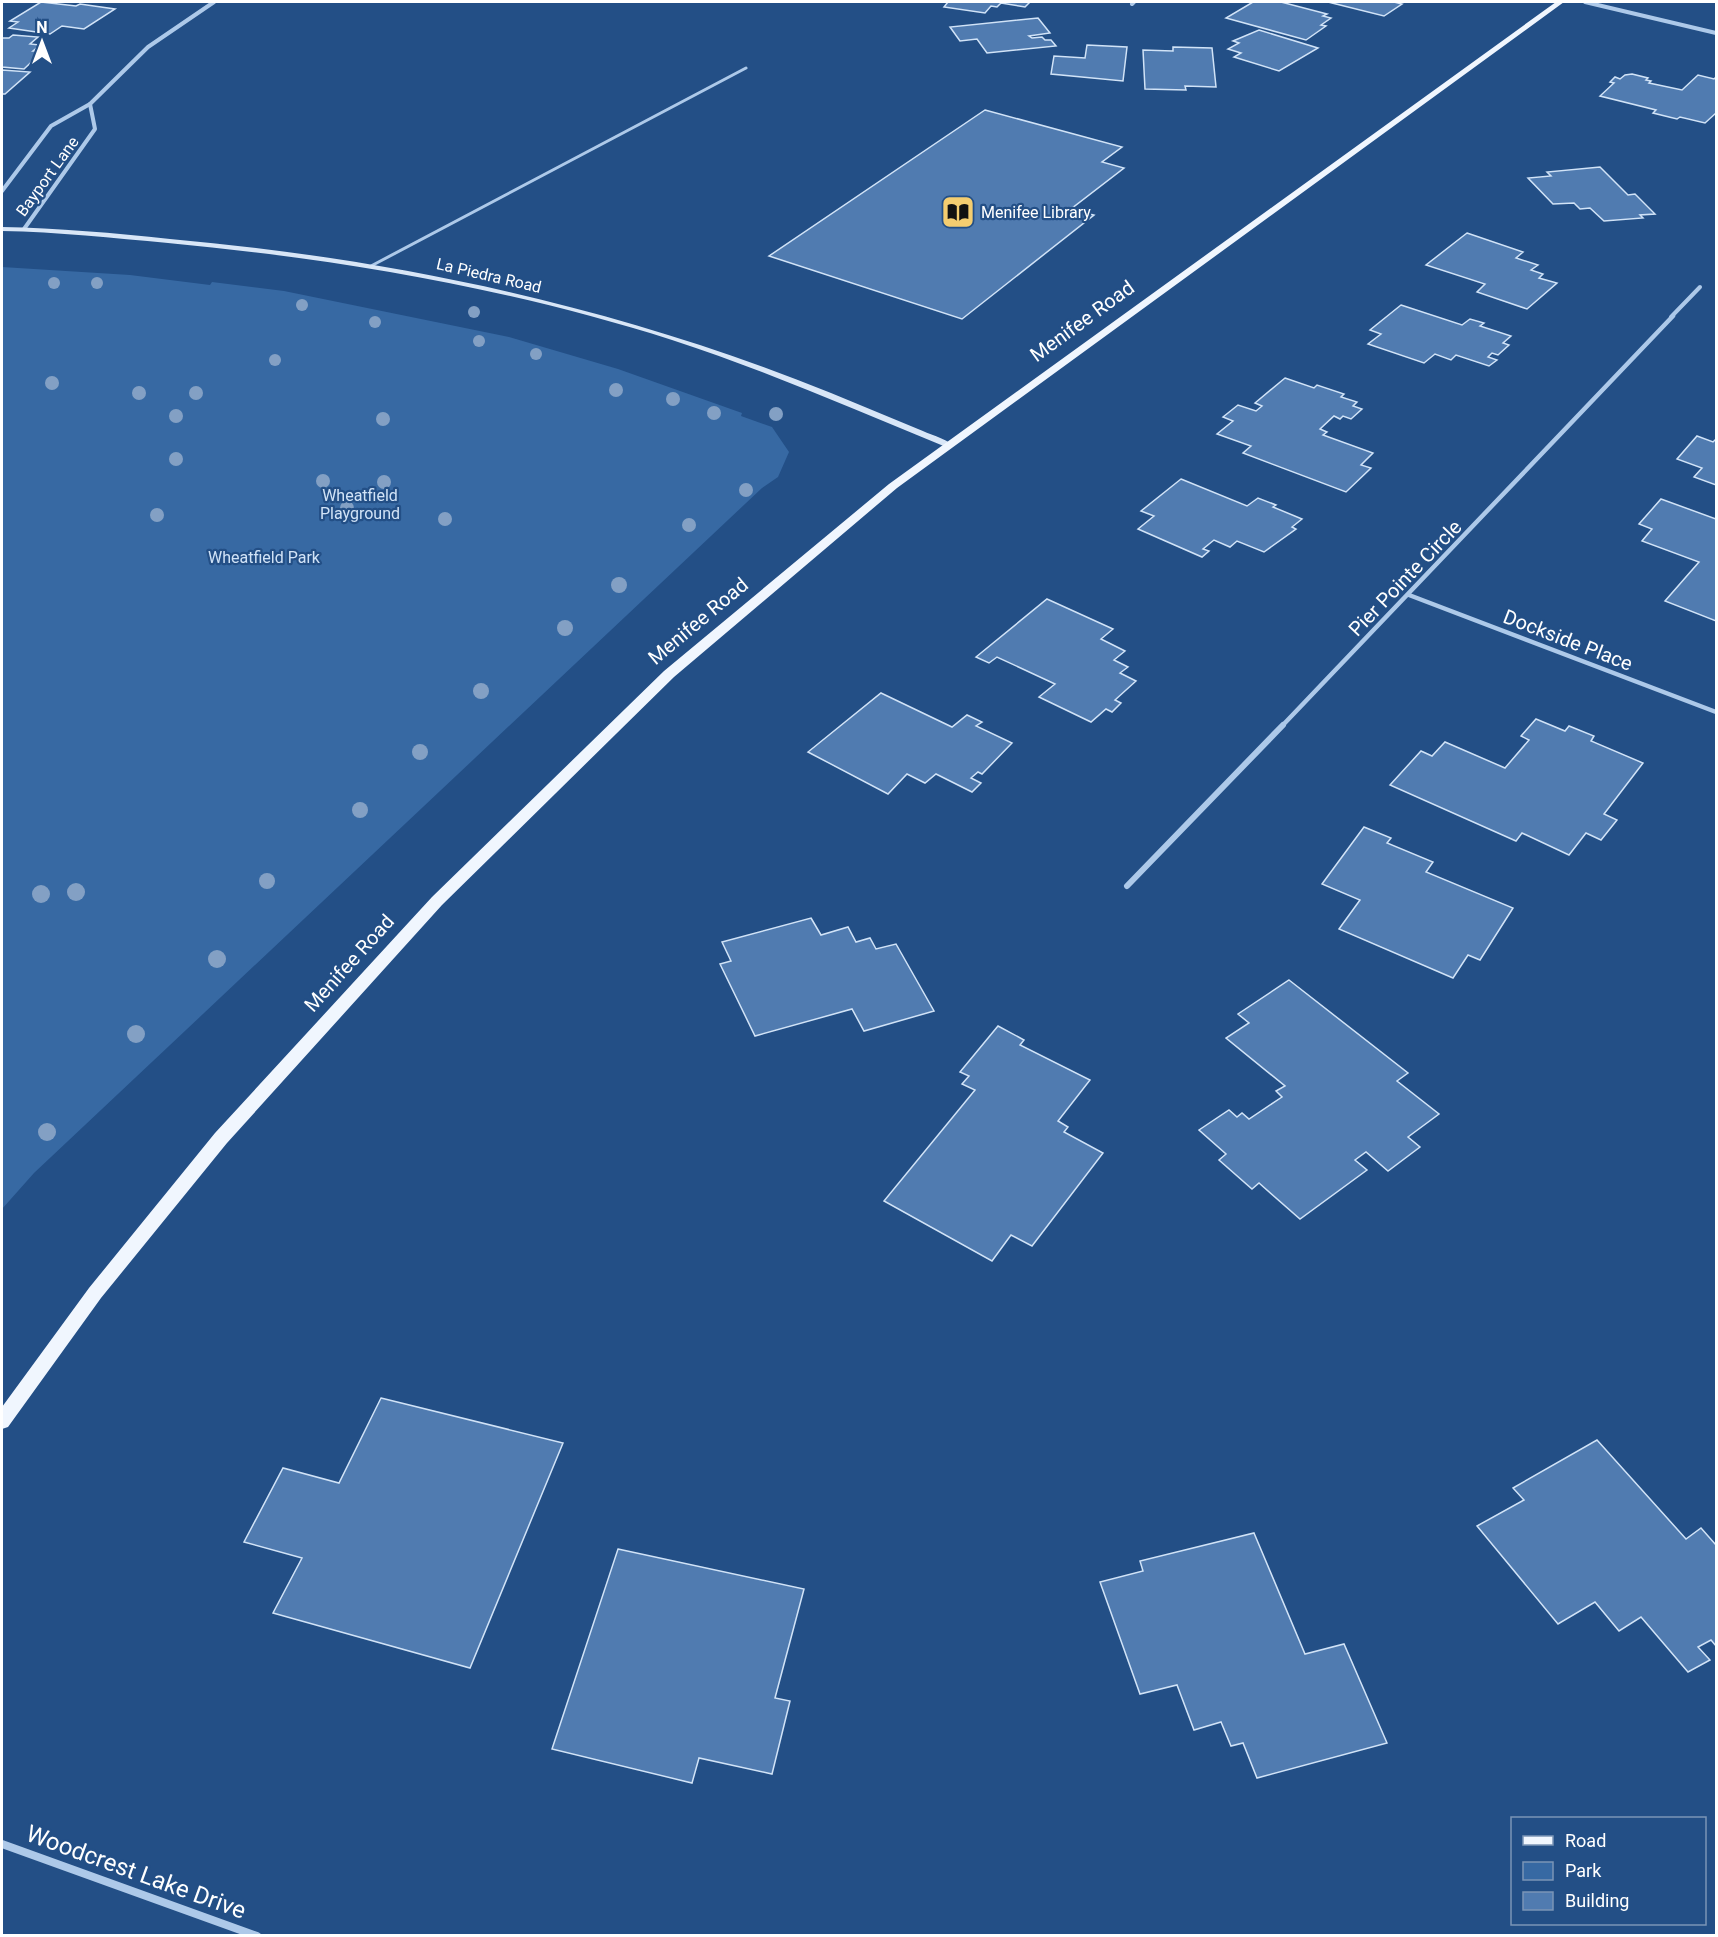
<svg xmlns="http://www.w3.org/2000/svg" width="1718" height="1937" font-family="Roboto,sans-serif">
  <rect width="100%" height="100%" fill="#234f86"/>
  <path fill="#3769a3" d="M2,267L130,275L210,285L212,282L284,291L509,337L618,369L742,413L741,416L772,427L789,452L778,477L762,488L34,1173L2,1209Z"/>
  <g fill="#507bb0" stroke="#d1e3f7" stroke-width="1.5">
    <path d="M41,2L76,6L80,4L115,9L84,29L62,26L50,34L9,28L18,22L10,21Z"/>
    <path d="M940,2H1030L1025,7L1001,3L997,7L991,6L985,13L944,7L948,2Z"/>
    <path d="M1253,2H1281L1327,14L1323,16L1331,18L1321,25L1326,26L1306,40L1226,18Z"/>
    <path d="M1328,2H1394L1402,4L1384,16Z"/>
    <path d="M1038,18L1050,33L1029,36L1032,38L1042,37L1045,40H1051L1056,46L987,53L977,39L960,41L950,27Z"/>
    <path d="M1259,30L1318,48L1279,71L1234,57L1241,53L1228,49L1239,43L1233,41Z"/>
    <path d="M13,35L38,37L30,44L40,45L33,51H43L24,69L2,67V38H9Z"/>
    <path d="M1087,45L1127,47L1123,81L1051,74L1054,56L1085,58Z"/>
    <path d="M1173,47L1212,48L1216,87L1185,86L1186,90L1145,89L1143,50L1173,51Z"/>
    <path d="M2,70L30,72L5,94H2Z"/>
    <path d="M1632,74L1648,78L1646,80L1651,81L1649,83L1682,90L1698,75L1714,79L1716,77V113L1705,123L1680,117L1677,119L1653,113L1656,110L1600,96L1614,83L1610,82L1615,77L1620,79L1625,75Z"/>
    <path d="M985,110L1122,147L1102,162L1124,168L1071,209L1094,215L962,319L769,256Z"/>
    <path d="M1600,167L1628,195L1635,194L1655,214L1640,215L1643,218L1604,221L1590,208L1580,209L1574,203L1553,204L1528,178L1551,176L1547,172Z"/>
    <path d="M1467,233L1523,252L1516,258L1538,265L1531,270L1543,274L1539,278L1557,283L1527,309L1477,292L1485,284L1426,265Z"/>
    <path d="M1401,305L1462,325L1470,319L1484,323L1480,326L1511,336L1503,343L1509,345L1498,355L1492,353L1488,357L1497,360L1489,366L1456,355L1451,360L1435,354L1424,363L1368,344L1381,334L1370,330Z"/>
    <path d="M1285,378L1314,388L1317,385L1344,394L1341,397L1357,402L1353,406L1362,409L1351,419L1343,416L1340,419L1334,416L1320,429L1327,432L1323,435L1373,453L1361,465L1371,468L1346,492L1243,453L1251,446L1217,434L1233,421L1223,417L1238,405L1256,411L1262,406L1255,403Z"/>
    <path d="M1697,436L1713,442L1716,439V485L1694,477L1702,468L1677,459Z"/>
    <path d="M1181,479L1247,506L1258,498L1276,505L1273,507L1302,519L1292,527L1296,529L1264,552L1237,541L1230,547L1214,540L1203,549L1209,551L1202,557L1138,529L1154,516L1141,511Z"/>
    <path d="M1661,499L1716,519V621L1665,601L1699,562L1642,541L1652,529L1639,524Z"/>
    <path d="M1047,599L1113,629L1101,639L1125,651L1114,660L1128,667L1120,673L1136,681L1115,700L1121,703L1112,712L1106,709L1091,722L1039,697L1055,684L997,657L989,663L976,657Z"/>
    <path d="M881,693L952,727L967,715L982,722L976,726L1012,743L982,774L978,772L971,778L981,783L972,792L936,774L925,783L907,774L888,794L808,752Z"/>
    <path d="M1536,719L1565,731L1569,726L1594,736L1591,741L1643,763L1604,814L1617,820L1601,840L1586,833L1569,855L1522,833L1516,841L1390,785L1421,751L1432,756L1445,742L1505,768L1529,740L1521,736Z"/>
    <path d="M1364,827L1391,838L1387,843L1433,862L1426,872L1513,908L1480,960L1468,955L1453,978L1339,929L1360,900L1322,884Z"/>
    <path d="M811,918L821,935L848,927L856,942L870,938L876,949L896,944L934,1011L864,1031L852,1009L755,1036L720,964L731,961L722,942Z"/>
    <path d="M1289,980L1408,1073L1397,1081L1439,1114L1408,1137L1420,1147L1388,1171L1366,1152L1355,1160L1367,1170L1300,1219L1259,1183L1252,1189L1219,1160L1226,1154L1199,1130L1229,1110L1237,1117L1242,1113L1249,1119L1282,1097L1276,1091L1285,1086L1226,1038L1249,1023L1238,1014Z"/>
    <path d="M998,1026L1024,1040L1020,1045L1090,1080L1058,1121L1068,1127L1064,1132L1103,1153L1032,1246L1011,1235L992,1261L884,1201L975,1090L962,1084L969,1076L960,1072Z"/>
    <path d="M381,1398L563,1443L470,1668L273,1613L302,1558L244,1542L283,1468L339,1483Z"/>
    <path d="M1597,1440L1686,1539L1701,1528L1716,1545V1646L1711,1640L1698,1647L1710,1660L1688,1672L1641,1617L1619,1631L1595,1602L1558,1624L1477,1526L1524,1500L1513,1488Z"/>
    <path d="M1254,1533L1305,1654L1344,1644L1387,1743L1257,1778L1243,1743L1231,1746L1221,1722L1194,1730L1177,1685L1140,1694L1100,1582L1143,1571L1140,1561Z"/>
    <path d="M618,1549L804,1589L775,1698L790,1701L772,1774L699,1758L692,1783L552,1749Z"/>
  </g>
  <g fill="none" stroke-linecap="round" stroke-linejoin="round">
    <path stroke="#adc9e9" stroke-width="3" d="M371,266L746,68"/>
    <g stroke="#adc9e9" stroke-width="4">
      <path d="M1585,2L1716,33"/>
      <path d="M1132,4L1134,2"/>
      <path d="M2,191L51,126L90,104L148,47L214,2"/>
      <path d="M24,229L95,129L90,104"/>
      <path d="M1671,317L1700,287"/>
    </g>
    <g stroke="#adc9e9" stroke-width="4.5">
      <path d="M1409,595L1716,712"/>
      <path d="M1282,726L1673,316"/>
    </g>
    <path stroke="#adc9e9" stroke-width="6" d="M1127,886L1283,725"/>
    <path stroke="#adc9e9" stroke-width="8" d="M2,1844L257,1936"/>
    <path fill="#d8e6f7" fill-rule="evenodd" d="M2,227C58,228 114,233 170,239C397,259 619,307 831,393C860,405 889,417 918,429C929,434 944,438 953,445L952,447H946C855,410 765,370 672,340C509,288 339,259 168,243C113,238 58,232 2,231Z"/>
    <path fill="#f0f6fe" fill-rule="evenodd" d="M1556,2H1564L897,488L674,677L442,905L227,1143L101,1298L8,1427L2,1429V1407L89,1288L215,1133L432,897L664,671L889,484Z"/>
  </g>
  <g fill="#83a0c4">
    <circle cx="54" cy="283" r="6"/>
    <circle cx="97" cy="283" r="6"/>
    <circle cx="302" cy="305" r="6"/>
    <circle cx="474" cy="312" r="6"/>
    <circle cx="375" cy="322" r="6"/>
    <circle cx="479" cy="341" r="6"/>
    <circle cx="536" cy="354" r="6"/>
    <circle cx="275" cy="360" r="6"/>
    <circle cx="52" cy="383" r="7"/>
    <circle cx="616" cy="390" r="7"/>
    <circle cx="139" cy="393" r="7"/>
    <circle cx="196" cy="393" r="7"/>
    <circle cx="673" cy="399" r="7"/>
    <circle cx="714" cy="413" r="7"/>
    <circle cx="776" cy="414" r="7"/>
    <circle cx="176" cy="416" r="7"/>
    <circle cx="383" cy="419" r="7"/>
    <circle cx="176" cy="459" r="7"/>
    <circle cx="323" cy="481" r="7"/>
    <circle cx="384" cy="482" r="7"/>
    <circle cx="746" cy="490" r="7"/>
    <circle cx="347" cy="508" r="7"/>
    <circle cx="157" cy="515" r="7"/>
    <circle cx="445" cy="519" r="7"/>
    <circle cx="689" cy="525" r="7"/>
    <circle cx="619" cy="585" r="8"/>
    <circle cx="565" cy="628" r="8"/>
    <circle cx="481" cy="691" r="8"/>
    <circle cx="420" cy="752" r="8"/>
    <circle cx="360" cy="810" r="8"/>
    <circle cx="267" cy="881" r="8"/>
    <circle cx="76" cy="892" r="9"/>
    <circle cx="41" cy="894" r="9"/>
    <circle cx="217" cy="959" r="9"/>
    <circle cx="136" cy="1034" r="9"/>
    <circle cx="47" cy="1132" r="9"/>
  </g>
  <defs>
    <g id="library-square" transform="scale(1.725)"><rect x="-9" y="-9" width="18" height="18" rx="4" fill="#f4cd70" stroke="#234f86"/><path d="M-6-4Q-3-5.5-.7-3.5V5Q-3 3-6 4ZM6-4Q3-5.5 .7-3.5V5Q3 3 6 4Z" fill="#111"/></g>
  </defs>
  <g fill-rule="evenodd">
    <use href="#library-square" x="958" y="212"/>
  </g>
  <g text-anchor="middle" stroke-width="4.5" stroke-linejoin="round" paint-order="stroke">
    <g font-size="16" fill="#fff" stroke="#234f86">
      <text transform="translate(47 176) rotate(-54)" y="6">Bayport Lane</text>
      <text transform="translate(489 275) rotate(13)" y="6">La Piedra Road</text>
    </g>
    <g font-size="16" fill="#fff" stroke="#234f86" text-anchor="start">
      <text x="981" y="218">Menifee Library</text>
    </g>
    <g font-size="16" fill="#d1e3f7" stroke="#234f86">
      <text x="360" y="501">Wheatfield<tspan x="360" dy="18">Playground</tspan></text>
      <text x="264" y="563">Wheatfield Park</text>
    </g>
    <g font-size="20" fill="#fff" stroke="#234f86">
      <text transform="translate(1082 321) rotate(-36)" y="7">Menifee Road</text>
      <text transform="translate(1405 578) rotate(-46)" y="7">Pier Pointe Circle</text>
      <text transform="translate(698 621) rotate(-40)" y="7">Menifee Road</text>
      <text transform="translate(1568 640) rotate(21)" y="7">Dockside Place</text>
      <text transform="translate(349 963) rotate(-48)" y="7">Menifee Road</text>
    </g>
    <g font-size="24" fill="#fff" stroke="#234f86">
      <text transform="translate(136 1872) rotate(20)" y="8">Woodcrest Lake Drive</text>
    </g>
  </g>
  <rect width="1718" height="1937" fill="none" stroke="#ffffff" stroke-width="6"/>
  <rect x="1511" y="1817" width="195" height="108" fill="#234f86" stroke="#7b95b6" stroke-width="1.5"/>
  <rect x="1523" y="1836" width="30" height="9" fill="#f0f6fe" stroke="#7b95b6" stroke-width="1.5"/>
  <text x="1565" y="1847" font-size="18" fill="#ffffff">Road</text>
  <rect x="1523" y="1862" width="30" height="18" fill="#3769a3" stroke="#7b95b6" stroke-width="1.5"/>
  <text x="1565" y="1877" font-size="18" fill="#ffffff">Park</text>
  <rect x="1523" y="1892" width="30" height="18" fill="#507bb0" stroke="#7b95b6" stroke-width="1.5"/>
  <text x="1565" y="1907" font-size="18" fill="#ffffff">Building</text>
  <g transform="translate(42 42)" stroke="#234f86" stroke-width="4.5" paint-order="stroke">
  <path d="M0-4.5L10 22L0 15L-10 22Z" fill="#ffffff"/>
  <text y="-9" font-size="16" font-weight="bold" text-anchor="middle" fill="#ffffff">N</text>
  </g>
</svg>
